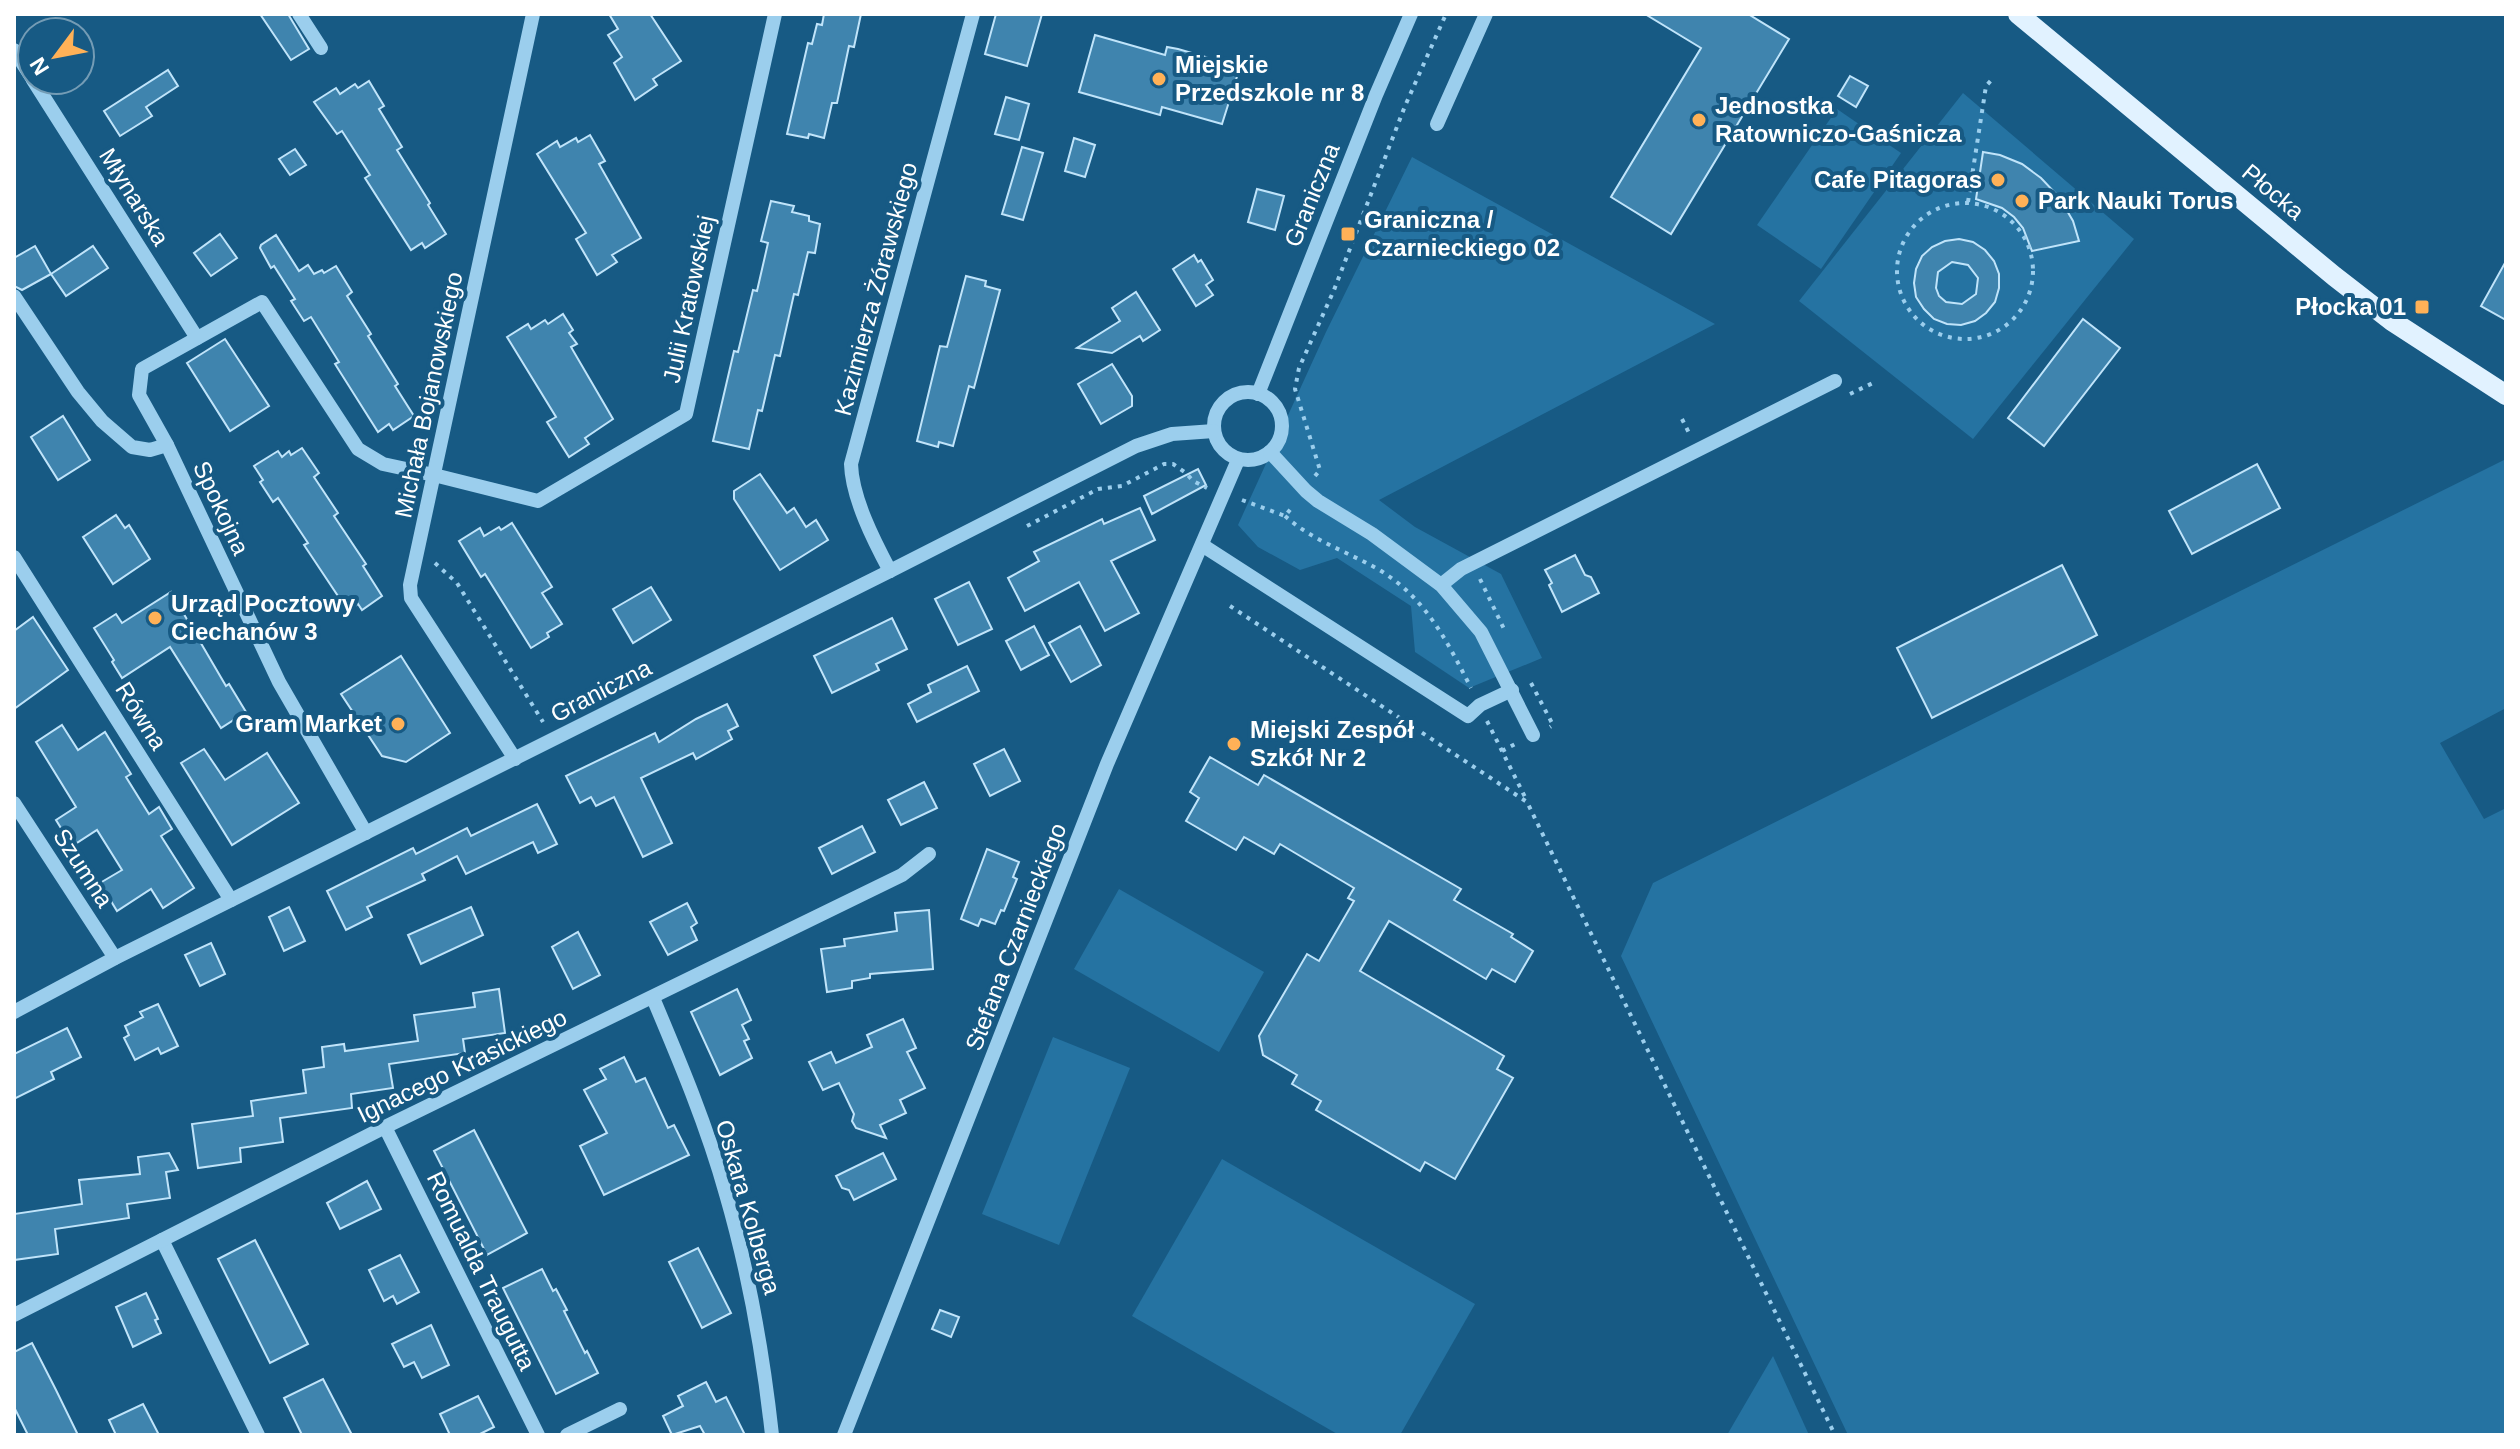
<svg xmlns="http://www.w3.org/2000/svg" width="2520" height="1449" font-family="Helvetica,sans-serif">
  <rect width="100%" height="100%" fill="#175a84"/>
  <g fill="#2573a2">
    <path d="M1963,93L2134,239L1973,439L1799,301Z"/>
    <path d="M1837,109L1901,153L1821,269L1757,225Z"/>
    <path d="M1412,157L1715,324L1379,500L1415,527L1501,574L1542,658L1469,688L1415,652L1411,606L1337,558L1300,570L1258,547L1238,525L1326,332Z"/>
    <path d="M2506,459V708L2440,743L2484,819L2506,808V1435H1848L1621,956L1653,883Z"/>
    <path d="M1119,889L1264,972L1219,1052L1074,969Z"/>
    <path d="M1053,1037L1130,1068L1059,1245L982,1214Z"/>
    <path d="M1222,1159L1475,1304L1400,1435H1339L1132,1316Z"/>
    <path d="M1773,1356L1809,1435H1727Z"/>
  </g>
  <g fill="#3f84ae" stroke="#c0e4fa" stroke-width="2" fill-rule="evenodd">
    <path d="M260,14H288L309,49L291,60Z"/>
    <path d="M609,14H650L681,61L653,79L657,85L635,100L614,63L622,57L608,35L618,29Z"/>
    <path d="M824,14H861L854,47L849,46L837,103H832L824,138L809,134L808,138L787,134L808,43L812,44L817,24L822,25Z"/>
    <path d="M996,14H1042L1027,66L985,54Z"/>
    <path d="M1645,14H1748L1789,39L1671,234L1611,197L1701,48Z"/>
    <path d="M1095,35L1165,55L1167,47L1178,49L1240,67L1222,124L1162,107L1160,115L1079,92Z"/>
    <path d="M168,70L178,86L146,107L152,116L120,136L104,111Z"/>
    <path d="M1850,76L1868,86L1856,107L1838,96Z"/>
    <path d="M369,81L384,106L379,109L402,147L397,150L430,203L428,205L446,234L425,248L422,243L411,250L365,178L370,175L342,131L337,134L314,102L336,88L340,94L355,84L358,88Z"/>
    <path d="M1006,97L1029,104L1019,140L995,134Z"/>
    <path d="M590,135L605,161L599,164L641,238L612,255L617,262L597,275L576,239L586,233L537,154L557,141L560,147L576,138L578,142Z"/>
    <path d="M1074,138L1095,145L1085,177L1065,171Z"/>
    <path d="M1022,147L1043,153L1023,220L1002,214Z"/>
    <path d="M295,149L306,165L290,175L279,159Z"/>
    <path d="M1983,152L2000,155L2022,164L2041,178L2059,197L2073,221L2079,241L2032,251L2023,228L2014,217L2002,208L1976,199Z"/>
    <path d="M1257,189L1284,196L1275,230L1248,222Z"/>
    <path d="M771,201L794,206L792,212L809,216V221L820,224L815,253L808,252L798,295L794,294L780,356L775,355L762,411L758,410L749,449L713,441L734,351L738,352L753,290L757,291L768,243L761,241Z"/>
    <path d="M220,234L237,258L211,276L194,253Z"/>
    <path d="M276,235L299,271L308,265L314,274L322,270L324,273L336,266L352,292L347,296L371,334L368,336L398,384L395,386L414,416L393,430L389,424L378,432L335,364L339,362L311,317L304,321L291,301L295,299L274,266L271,268L260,248L261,245Z"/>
    <path d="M1959,239L1973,242L1985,250L1994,261L1999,274V288L1995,302L1986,313L1975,321L1961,325L1947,324L1934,319L1924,309L1916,297L1914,283L1916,269L1922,256L1932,247L1945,241ZM1952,262L1968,265L1978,278L1976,294L1962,304L1946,302L1939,296L1936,288L1938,272Z"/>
    <path d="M35,246L51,274L22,290L14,286V258Z"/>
    <path d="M93,246L108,268L66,296L51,274Z"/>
    <path d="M1194,255L1198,262L1201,260L1213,280L1206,285L1213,295L1196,306L1173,269Z"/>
    <path d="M2506,261V320L2481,306Z"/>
    <path d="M966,276L986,281L985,286L1000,290L974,388L969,386L953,446L939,442L938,447L917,441L940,346L947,347Z"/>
    <path d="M1136,292L1160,330L1143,341L1140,336L1112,353L1077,348L1120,321L1112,308Z"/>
    <path d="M563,314L573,330L569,333L577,344L571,347L613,419L585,438L589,444L569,457L547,422L556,417L507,337L528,324L531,329L545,320L548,324Z"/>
    <path d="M2083,319L2120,348L2044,446L2008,418Z"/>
    <path d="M225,339L269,406L230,431L187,363Z"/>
    <path d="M1112,364L1132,396V406L1101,424L1078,384Z"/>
    <path d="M63,416L90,460L58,480L31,437Z"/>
    <path d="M302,448L319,473L314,477L338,513L334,516L366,564L363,566L382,596L362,610L358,604L348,611L304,545L308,543L278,498L273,502L260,482L263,480L254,466L278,451L282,457L289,451L291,455Z"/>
    <path d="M2257,464L2280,508L2192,554L2169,511Z"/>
    <path d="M1198,469L1206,485L1152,514L1144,496Z"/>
    <path d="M760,474L787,513L794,508L806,527L816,520L828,540L780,570L734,499V491Z"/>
    <path d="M1140,508L1155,540L1111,561L1139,613L1105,631L1079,582L1025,611L1008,578L1039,561L1034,552L1102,519L1104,524Z"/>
    <path d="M116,515L125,528L129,525L150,559L113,584L83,537Z"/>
    <path d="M512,523L552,587L542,593L562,624L547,633L549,637L531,648L485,574L481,577L459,541L480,528L484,536L499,527L501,530Z"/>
    <path d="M1575,555L1585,575L1591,577L1599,593L1562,612L1549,585L1552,583L1545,570Z"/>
    <path d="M2062,565L2097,635L1932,718L1897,648Z"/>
    <path d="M969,582L992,629L958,645L935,599Z"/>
    <path d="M651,587L671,620L633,643L613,609Z"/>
    <path d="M171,592L226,686L229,684L246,712L221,728L170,647L122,678L112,662L114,660L94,628L116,614L122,623Z"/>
    <path d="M33,617L68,670L14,709V631Z"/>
    <path d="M892,618L907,649L876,664L879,670L832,693L814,656Z"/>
    <path d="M1034,626L1049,655L1021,670L1006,641Z"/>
    <path d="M1080,626L1101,665L1071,682L1049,643Z"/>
    <path d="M401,656L450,733L406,762L382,756L341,694Z"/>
    <path d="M967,666L979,691L917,722L908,704L931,692L928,685Z"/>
    <path d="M727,704L738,726L728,731L732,739L696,759L693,753L641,778L672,843L643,857L614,797L596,806L591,797L580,803L566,776L655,733L659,742L696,719Z"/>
    <path d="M62,725L78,750L105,732L131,774L126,777L149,814L159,807L172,829L161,836L194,888L163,908L151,889L117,911L100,883L122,870L97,830L72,846L56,820L76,807L36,742Z"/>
    <path d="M204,749L225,780L267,753L299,803L232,845L181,763Z"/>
    <path d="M1004,749L1020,781L990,796L974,764Z"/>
    <path d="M1210,757L1258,785L1264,775L1461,889L1454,900L1513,934L1511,937L1533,951L1515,982L1492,969L1486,979L1389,921L1360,971L1504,1056L1497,1069L1513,1078L1455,1179L1425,1162L1420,1171L1316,1110L1321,1101L1292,1084L1297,1075L1263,1055L1259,1036L1307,954L1319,961L1354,901L1348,898L1354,888L1280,844L1274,854L1244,837L1236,850L1186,821L1199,798L1190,792Z"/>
    <path d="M924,782L937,808L901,825L888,800Z"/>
    <path d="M537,804L557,844L538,853L533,842L466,874L457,856L422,874L425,880L367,907L372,917L346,930L327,891L413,848L416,854L467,828L471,836Z"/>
    <path d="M862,826L875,852L832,874L819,848Z"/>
    <path d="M987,849L1019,862L1013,877L1017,879L1004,911L1001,910L995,924L981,919L978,926L961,919Z"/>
    <path d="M687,903L697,923L691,927L697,940L668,955L650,922Z"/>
    <path d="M289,907L305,941L284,951L269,917Z"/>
    <path d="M471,907L483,935L421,964L408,935Z"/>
    <path d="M929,910L933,969L870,974V978L852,981V988L827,992L821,949L845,946L844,939L897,931L895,913Z"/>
    <path d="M578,932L600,975L573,989L552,947Z"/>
    <path d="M211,943L225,974L200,986L185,955Z"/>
    <path d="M499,989L505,1033L463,1039L465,1053L389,1064L393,1088L351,1094L352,1108L280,1118L283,1142L240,1148L241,1162L198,1168L192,1124L253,1116L251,1101L306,1093L303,1070L324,1067L322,1047L344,1044L345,1051L418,1041L414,1015L475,1007L473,993Z"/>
    <path d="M737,989L751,1020L742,1025L749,1039L744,1041L752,1058L720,1075L691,1012Z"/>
    <path d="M158,1004L178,1046L161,1054L158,1048L135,1060L124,1038L129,1035L125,1026L143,1017L140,1012Z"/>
    <path d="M903,1019L916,1048L907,1052L925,1088L900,1100L906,1113L880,1125L886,1138L856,1128L852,1121L854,1114L839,1083L823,1090L809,1062L831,1052L836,1063L872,1047L867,1035Z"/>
    <path d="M67,1028L81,1057L51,1072L54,1079L14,1099V1054Z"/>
    <path d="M624,1057L636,1082L645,1078L668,1128L674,1125L689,1155L604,1195L580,1146L607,1133L584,1090L606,1079L600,1069Z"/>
    <path d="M474,1130L527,1233L487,1255L434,1151Z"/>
    <path d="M169,1153L178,1170L166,1172L170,1198L127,1204L129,1218L55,1229L58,1254L14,1260V1214L82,1204L79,1180L140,1174L138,1157Z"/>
    <path d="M883,1153L896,1179L854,1200L849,1190L842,1188L836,1176Z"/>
    <path d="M367,1181L381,1209L340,1229L327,1203Z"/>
    <path d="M255,1240L308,1344L270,1363L218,1259Z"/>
    <path d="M698,1248L731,1313L702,1328L669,1262Z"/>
    <path d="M400,1255L419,1292L397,1304L393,1296L384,1301L369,1270Z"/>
    <path d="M542,1269L553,1291L556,1289L567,1310L564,1311L585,1353L587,1351L598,1373L556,1394L503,1288Z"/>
    <path d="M146,1293L158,1319L155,1320L161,1333L133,1347L116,1307Z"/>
    <path d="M940,1310L959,1317L951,1337L932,1329Z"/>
    <path d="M431,1325L449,1365L422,1378L414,1362L404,1367L392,1344Z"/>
    <path d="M32,1343L56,1390L78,1435H28L14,1407V1352Z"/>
    <path d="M323,1379L338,1408L352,1435H302L284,1398Z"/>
    <path d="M706,1382L716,1402L726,1397L745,1435H705L700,1426L672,1435L663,1416L683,1406L678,1396Z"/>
    <path d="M478,1396L494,1427L478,1435H450L440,1414Z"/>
    <path d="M143,1404L159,1435H116L109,1420Z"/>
  </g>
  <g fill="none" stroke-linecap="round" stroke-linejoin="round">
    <g stroke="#9bceed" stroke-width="4" stroke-dasharray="4 6" stroke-linecap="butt">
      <path d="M1968,202L1986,86L1994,77"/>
      <circle cx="1965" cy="271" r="68"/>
      <path d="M1850,394L1877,381"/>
      <path d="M1682,419L1690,435"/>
      <path d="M1315,476L1320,470L1295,389L1299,368L1334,290L1405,106L1446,14"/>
      <path d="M1242,500L1285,516L1293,506"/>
      <path d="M1285,516C1312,540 1345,551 1376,568C1425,596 1447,641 1471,688"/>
      <path d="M1027,526L1098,489L1122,486L1164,464H1173L1186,473L1193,481L1207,488"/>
      <path d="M435,563L457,583L543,722"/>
      <path d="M1480,579L1504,629"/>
      <path d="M1230,606L1527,802L1835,1435"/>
      <path d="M1531,683L1553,725L1550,727"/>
      <path d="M1487,721L1526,799"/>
      <path d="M1502,751L1517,743"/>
    </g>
    <g stroke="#9bceed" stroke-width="14">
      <path d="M299,14L321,48"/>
      <path d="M14,50L32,78"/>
      <path d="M33,80L197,338"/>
      <path d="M1437,124L1486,14"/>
      <path d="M14,296L78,392L102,421L132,447L150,450L167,445L279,682L366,833"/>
      <circle cx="1248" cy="426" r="34"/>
      <path d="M1258,394L1376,95L1411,14"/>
      <path d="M167,445L139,395L142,369L262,302L358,449L383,464L434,475L538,501L686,414L775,14"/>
      <path d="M1270,452L1306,491L1318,501L1372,534L1441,585L1481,632L1533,735"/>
      <path d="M1202,545L1468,716L1480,705L1512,690"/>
      <path d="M14,557L231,900"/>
      <path d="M890,571C874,541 852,498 851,464L973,14"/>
      <path d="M1441,585L1461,569L1835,381"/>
      <path d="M515,759L411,598L410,585L533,14"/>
      <path d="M14,803L115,958"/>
      <path d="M653,998C680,1062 707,1126 726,1194C749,1273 763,1353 772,1435"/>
      <path d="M14,1012L115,958L890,571L1136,446L1172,434L1214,431"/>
      <path d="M385,1127L538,1435"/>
      <path d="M162,1240L258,1435"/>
      <path d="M14,1315L385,1127L902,875L929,854"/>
      <path d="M567,1435L620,1409"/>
      <path d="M844,1435L1107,764L1238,460"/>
    </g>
    <path stroke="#e1f2ff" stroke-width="20" d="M2018,14L2334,276L2392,321L2506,395"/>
  </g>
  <g fill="#ffb157" stroke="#175a84" stroke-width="3">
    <circle cx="1159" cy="79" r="8"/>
    <circle cx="1699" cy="120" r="8"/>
    <circle cx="1998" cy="180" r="8"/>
    <circle cx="2022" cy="201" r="8"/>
    <rect x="1340" y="226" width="16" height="16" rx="4"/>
    <rect x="2414" y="299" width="16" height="16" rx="4"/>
    <circle cx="155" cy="618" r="8"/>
    <circle cx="398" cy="724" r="8"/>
    <circle cx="1234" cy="744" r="8"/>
  </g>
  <g text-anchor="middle" stroke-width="8" stroke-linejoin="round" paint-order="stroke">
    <g font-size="24" font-weight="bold" fill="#fff" stroke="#175a84" text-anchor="start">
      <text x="1175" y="73">Miejskie<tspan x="1175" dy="28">Przedszkole nr 8</tspan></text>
      <text x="1715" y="114">Jednostka<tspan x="1715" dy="28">Ratowniczo-Gaśnicza</tspan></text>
      <text x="1982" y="188" text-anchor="end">Cafe Pitagoras</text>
      <text x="2038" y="209">Park Nauki Torus</text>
      <text x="1364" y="228">Graniczna /<tspan x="1364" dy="28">Czarnieckiego 02</tspan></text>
      <text x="2406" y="315" text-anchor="end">Płocka 01</text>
      <text x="171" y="612">Urząd Pocztowy<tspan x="171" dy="28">Ciechanów 3</tspan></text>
      <text x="382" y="732" text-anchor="end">Gram Market</text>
      <text x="1250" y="738">Miejski Zespół<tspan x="1250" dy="28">Szkół Nr 2</tspan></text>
    </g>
    <g font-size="24" fill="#fff" stroke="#175a84">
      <text transform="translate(2273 192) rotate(40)" y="8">Płocka</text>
      <text transform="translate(1312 195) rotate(-68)" y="8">Graniczna</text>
      <text transform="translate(134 197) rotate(58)" y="8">Młynarska</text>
      <text transform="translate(876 289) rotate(-75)" y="8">Kazimierza Żórawskiego</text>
      <text transform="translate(689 299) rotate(-78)" y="8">Julii Kratowskiej</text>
      <text transform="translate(429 395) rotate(-78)" y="8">Michała Bojanowskiego</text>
      <text transform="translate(221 508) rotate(65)" y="8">Spokojna</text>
      <text transform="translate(601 691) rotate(-27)" y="8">Graniczna</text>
      <text transform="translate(141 716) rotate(58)" y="8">Równa</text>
      <text transform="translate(83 868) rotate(57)" y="8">Szumna</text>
      <text transform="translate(1016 937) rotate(-69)" y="8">Stefana Czarnieckiego</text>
      <text transform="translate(462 1066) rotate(-26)" y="8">Ignacego Krasickiego</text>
      <text transform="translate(748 1207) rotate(74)" y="8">Oskara Kolberga</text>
      <text transform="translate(481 1271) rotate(64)" y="8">Romualda Traugutta</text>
    </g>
  </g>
  <rect width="2520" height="1449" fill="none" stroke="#ffffff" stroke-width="32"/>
  <g transform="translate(56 56) rotate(238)"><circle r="38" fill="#175a84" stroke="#749cb5" stroke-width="2"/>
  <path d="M0-6L14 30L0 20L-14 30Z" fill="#ffb157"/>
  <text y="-12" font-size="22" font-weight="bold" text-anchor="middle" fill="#ffffff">N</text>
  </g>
</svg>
